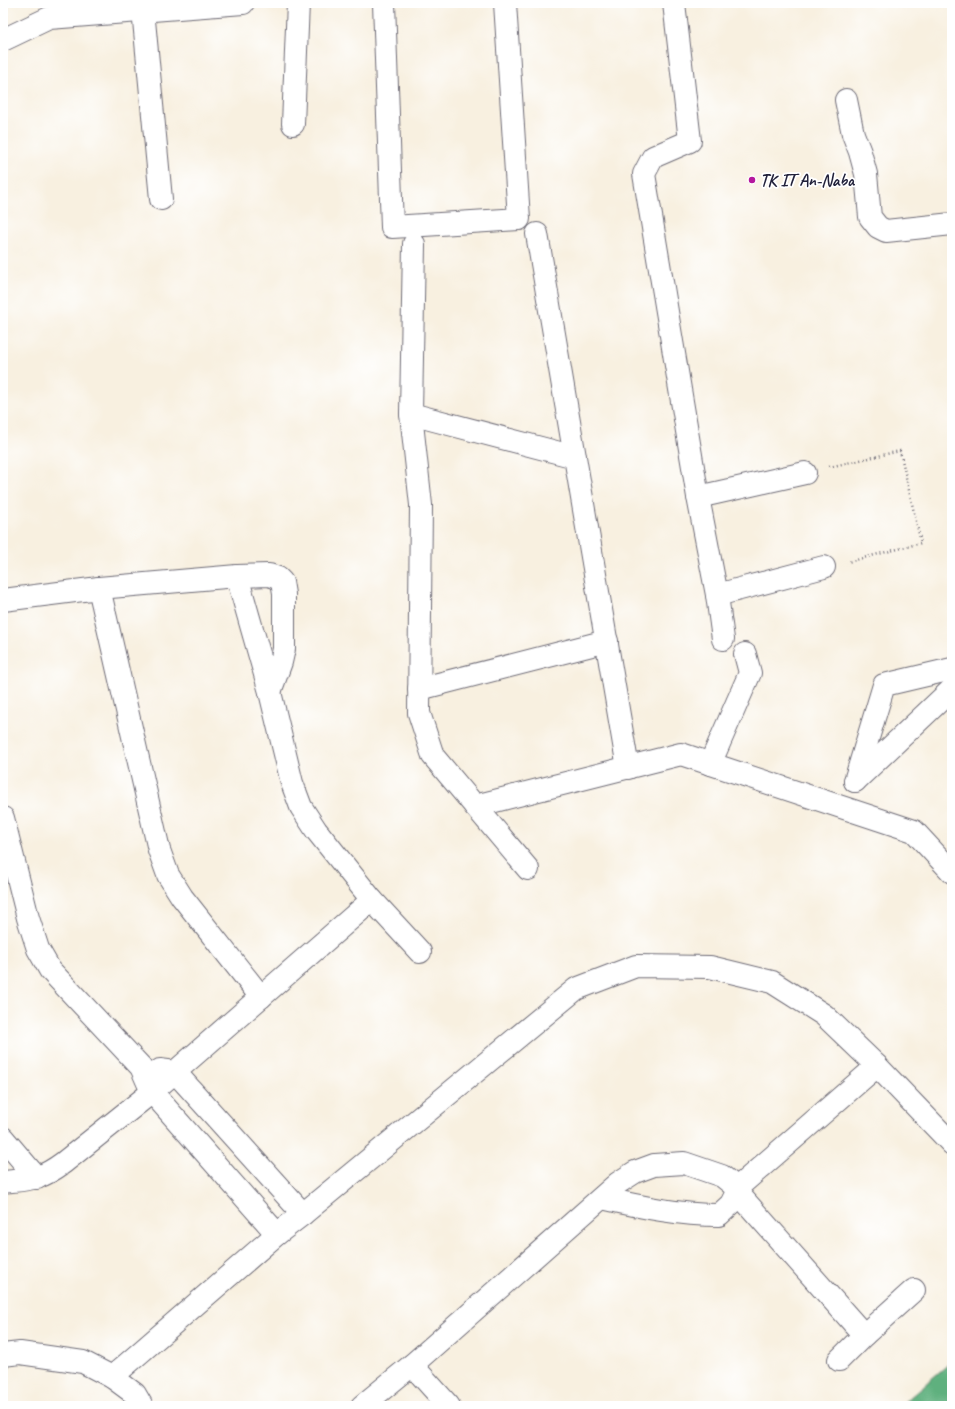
<svg xmlns="http://www.w3.org/2000/svg" width="955" height="1409" font-family="Caveat,sans-serif">
  <rect width="100%" height="100%" fill="#fff"/>
  <filter id="ink" filterUnits="userSpaceOnUse"><feTurbulence type="fractalNoise" baseFrequency=".025" numOctaves="2"/><feDisplacementMap in="SourceGraphic" scale="8" xChannelSelector="R" yChannelSelector="G"/><feConvolveMatrix kernelMatrix="1 2 1 2 8 2 1 2 1" color-interpolation-filters="sRGB"/></filter>
  <filter id="wash" filterUnits="userSpaceOnUse"><feTurbulence type="fractalNoise" baseFrequency=".012" numOctaves="4" result="noise"/><feDisplacementMap in="SourceGraphic" scale="16" xChannelSelector="R" yChannelSelector="G"/><feGaussianBlur stdDeviation="0.9" result="paint"/><feColorMatrix in="noise" values="0 0 0 0 0 0 0 0 0 0 0 0 0 0 0 0 0 1.4 0 .05"/><feComposite in="paint" operator="in"/></filter>
  <g filter="url(#wash)">
    <rect width="100%" height="100%" fill="#f8f0e0"/>
    <path fill="#5eb07e" stroke="#40695c" d="M952,1361V1406H900Z"/>
  </g>
  <g filter="url(#ink)">
    <g fill="none" stroke-linecap="round" stroke-linejoin="round">
      <g stroke="#6d6a75" stroke-width="24">
        <g id="minor">
          <path d="M384,3L392,227L519,219L505,3"/>
          <path d="M674,3L690,141L653,157L644,174L698,497L717,595L723,639"/>
          <path d="M143,10L161,199"/>
          <path d="M3,40L49,18L243,3"/>
          <path d="M846,100L853,134L860,152L866,174L870,217L878,227L886,231L952,224"/>
          <path d="M293,124L298,3"/>
          <path d="M537,234L628,768"/>
          <path d="M414,244L411,414L421,505L419,713L433,756L528,869"/>
          <path d="M411,414L575,457"/>
          <path d="M698,497L805,473"/>
          <path d="M237,576L270,692L292,783L301,807L316,830L372,900L420,952"/>
          <path d="M99,588L159,850L168,875L182,897L261,997"/>
          <path d="M717,595L824,567"/>
          <path d="M3,600L99,588L237,576L269,575L278,578L282,582L284,594V649L281,662L270,692"/>
          <path d="M419,689L607,641"/>
          <path d="M710,764L750,673L745,654"/>
          <path d="M855,781L884,685L952,669"/>
          <path d="M855,781L952,689"/>
          <path d="M475,806L681,754L914,831L952,872"/>
          <path d="M3,818L28,918L38,949L50,970L141,1067L152,1092L277,1234"/>
          <path d="M160,1070L175,1072L303,1214"/>
          <path d="M3,1138L37,1178"/>
          <path d="M3,1182C31,1179 40,1180 63,1163L152,1092L372,900"/>
          <path d="M737,1188L877,1066"/>
          <path d="M602,1198C641,1207 680,1215 719,1215L731,1204L737,1192"/>
          <path d="M3,1355L20,1353L83,1362L112,1377L135,1394L142,1406"/>
          <path d="M839,1360L864,1335L914,1290"/>
          <path d="M412,1365L449,1406"/>
          <path d="M112,1377L277,1234L303,1214L576,989L636,966L710,967L772,982L824,1015L877,1066L952,1144"/>
          <path d="M362,1406L412,1365L618,1183L635,1172L654,1165L684,1163L722,1176L737,1188V1192L864,1335"/>
        </g>
      </g>
      <path stroke="#6d6a75" stroke-width="2.5" stroke-dasharray="1 3" stroke-linecap="butt" d="M829,467L900,451L921,543L848,562"/>
      <use href="#minor" stroke="#fff" stroke-width="22"/>
    </g>
  </g>
  <circle fill="#b5179e" stroke="#fff" stroke-width="1.5" cx="752" cy="180" r="4"/>
  <g text-anchor="middle" stroke-width="3.5" stroke-linejoin="round" paint-order="stroke">
    <g font-size="17" font-weight="bold" fill="#22223b" stroke="#fff" text-anchor="start">
      <text x="760" y="186">TK IT An-Naba</text>
    </g>
  </g>
  <rect width="955" height="1409" fill="none" stroke="#fff" stroke-width="16"/>
</svg>
